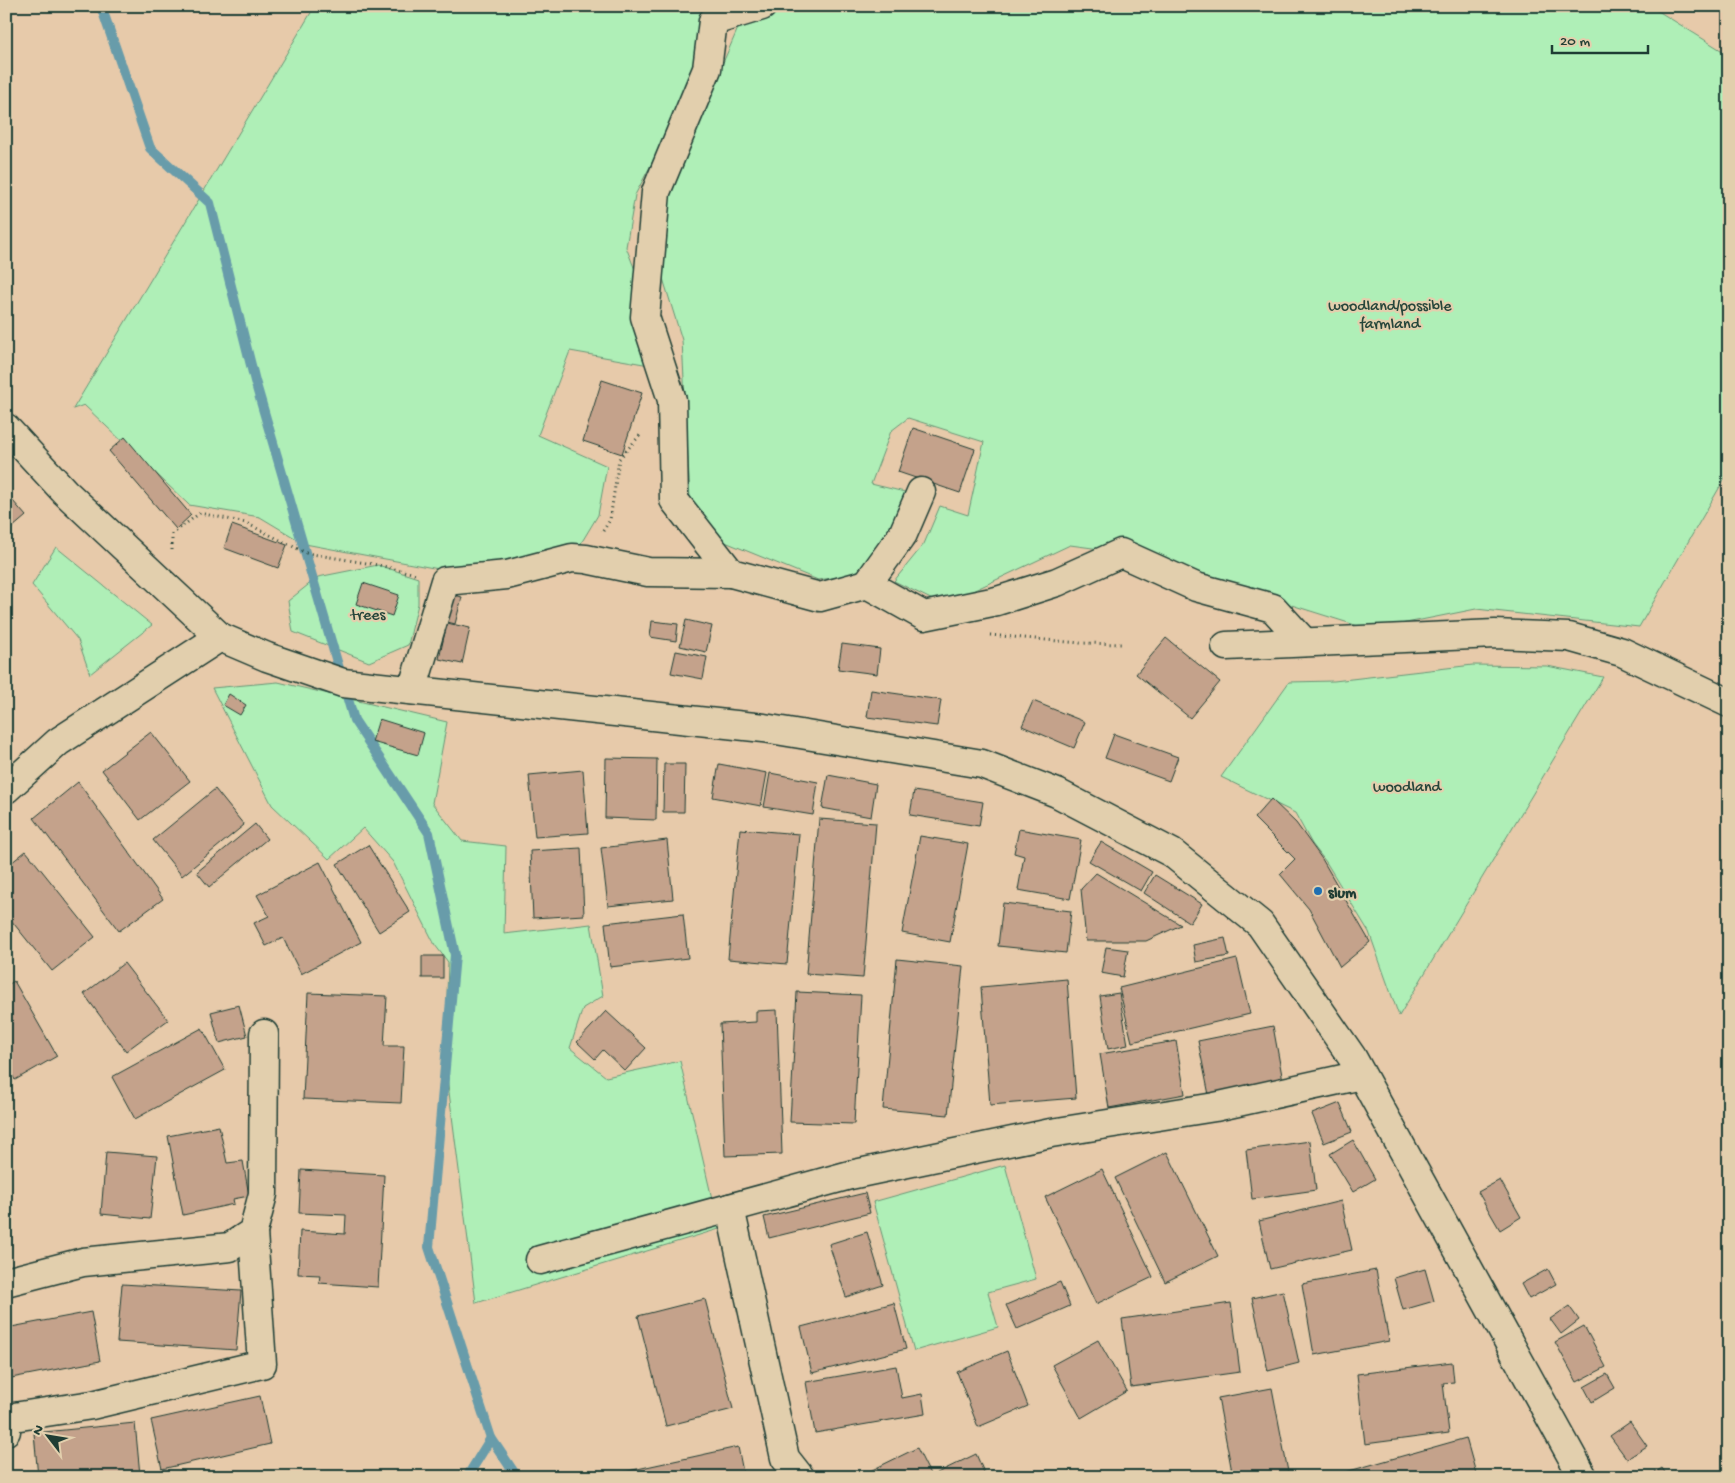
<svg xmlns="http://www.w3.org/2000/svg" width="1735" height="1483" font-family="'Gochi Hand',sans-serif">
  <rect width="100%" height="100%" fill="#e7caaa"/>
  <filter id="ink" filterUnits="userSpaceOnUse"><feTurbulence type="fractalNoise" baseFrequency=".02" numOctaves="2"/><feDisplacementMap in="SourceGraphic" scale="10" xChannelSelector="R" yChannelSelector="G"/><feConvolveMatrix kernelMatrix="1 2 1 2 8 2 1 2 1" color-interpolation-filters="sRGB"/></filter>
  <g filter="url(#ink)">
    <g fill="#afefb7" stroke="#679676">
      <path d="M315,6H735L635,195L626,247L655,321V366L570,351L538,435L607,466L598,515L574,555L439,569L305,544L260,517L189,505L84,405L73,409Z"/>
      <path d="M775,6H1650L1729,55V471L1639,627L1476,609L1371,630L1123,552L1070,545L943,605L894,581L924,544L940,506L968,515L984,442L908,418L891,431L871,484L909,493L868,573L818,580L708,535L691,519L682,340L649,233L742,19Z"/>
      <path d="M56,547L152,625L90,674L78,640L32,585Z"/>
      <path d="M378,565L418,578V604L408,645L369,662L293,632L288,601L318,577Z"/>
      <path d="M1473,665L1547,666L1603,677L1399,1016L1369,932L1326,862L1312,844L1295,813L1221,777L1289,682L1334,681Z"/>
      <path d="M278,682L447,722L432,803L462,841L506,846L504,934L591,924L603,996L583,1008L570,1048L606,1077L680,1061L719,1229L476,1303L445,1061L448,962L435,945L393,862L363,828L329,859L272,805L212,688Z"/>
      <path d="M1005,1165L1036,1279L988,1292L998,1327L914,1351L873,1202Z"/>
    </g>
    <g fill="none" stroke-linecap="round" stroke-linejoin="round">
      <g stroke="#679caa" stroke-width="10">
        <path d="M101,6L150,148L210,203L255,381L354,720L429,833L455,955L429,1247L491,1438L517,1477"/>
        <path d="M467,1477L491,1438"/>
      </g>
    </g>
    <g fill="#c4a28b" stroke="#1f3d34">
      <path d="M602,380L642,393L622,454L583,441Z"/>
      <path d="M913,428L975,449L960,493L898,472Z"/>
      <path d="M125,437L191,515L176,529L109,451Z"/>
      <path d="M6,493L26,516L12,528L6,521Z"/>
      <path d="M232,525L287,545L278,568L224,548Z"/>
      <path d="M363,583L399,595L392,616L356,604Z"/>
      <path d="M447,593L462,597L455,624L440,620Z"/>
      <path d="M686,620L712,626L706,652L680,646Z"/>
      <path d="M652,621L678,624L676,641L650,637Z"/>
      <path d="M447,623L470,628L462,664L439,659Z"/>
      <path d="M1166,638L1220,682L1190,718L1136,674Z"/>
      <path d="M842,644L880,649L877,674L838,669Z"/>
      <path d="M676,651L707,657L703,679L671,673Z"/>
      <path d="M871,690L941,700L937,726L867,717Z"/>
      <path d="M229,694L246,705L240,715L223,705Z"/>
      <path d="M1033,701L1085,722L1074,748L1022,726Z"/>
      <path d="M379,719L424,733L418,755L372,742Z"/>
      <path d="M151,732L190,781L140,820L102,770Z"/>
      <path d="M1114,734L1178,757L1169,781L1105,758Z"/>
      <path d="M606,758L657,759L656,820L605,818Z"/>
      <path d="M664,764H685L684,812H663Z"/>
      <path d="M719,764L767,773L761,806L713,797Z"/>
      <path d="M583,770L588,833L535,837L529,775Z"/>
      <path d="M770,773L818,782L813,815L764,807Z"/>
      <path d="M828,775L876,784L871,817L822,808Z"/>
      <path d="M78,782L163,899L119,931L34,818Z"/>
      <path d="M215,789L244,825L182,876L153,840Z"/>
      <path d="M914,791L983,802L979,826L910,815Z"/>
      <path d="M1271,799L1296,823L1322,859L1370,942L1340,967L1309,909L1280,874L1295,859L1254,818Z"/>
      <path d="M819,819L876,823L863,978L806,974Z"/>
      <path d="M255,824L267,839L209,887L197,872Z"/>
      <path d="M740,829L799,834L787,964L728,959Z"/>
      <path d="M1019,829L1081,840L1070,899L1018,890L1024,856L1014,853Z"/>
      <path d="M920,836L968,844L950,942L902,933Z"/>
      <path d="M667,840L673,899L608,906L601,848Z"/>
      <path d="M1101,842L1152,872L1141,891L1089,861Z"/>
      <path d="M368,845L410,912L379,932L337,864Z"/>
      <path d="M581,848L584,915L533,918L530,851Z"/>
      <path d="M26,851L95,937L52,971L6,914V867Z"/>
      <path d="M320,862L361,942L301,974L283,938L266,946L254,923L269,916L257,895Z"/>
      <path d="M1096,873L1181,925L1146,941H1086L1081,889Z"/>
      <path d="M1155,875L1202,904L1190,923L1144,893Z"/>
      <path d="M1003,903L1071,911L1066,953L998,946Z"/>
      <path d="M683,914L688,958L610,967L605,923Z"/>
      <path d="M1225,938L1229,956L1196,962L1193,945Z"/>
      <path d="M1106,947L1128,950L1123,977L1101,973Z"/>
      <rect x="422" y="956" width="21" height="22"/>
      <path d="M897,959L963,966L948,1115L883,1109Z"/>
      <path d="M1237,959L1250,1014L1132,1042L1119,988Z"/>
      <path d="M124,963L168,1020L126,1051L84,994Z"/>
      <path d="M1067,979L1076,1098L990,1105L981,987Z"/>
      <path d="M14,981L57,1056L15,1080L6,1064V986Z"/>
      <path d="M797,992L861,995L854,1124L790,1122Z"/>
      <path d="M308,993L387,996L384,1046H404L401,1103L303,1099Z"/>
      <path d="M1119,993L1128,1045L1108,1049L1100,996Z"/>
      <path d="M239,1005L247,1036L219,1043L211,1012Z"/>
      <path d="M777,1010L782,1154L725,1156L720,1024L756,1022V1011Z"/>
      <path d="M606,1011L646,1048L625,1071L603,1050L595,1059L577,1042Z"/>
      <path d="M1273,1026L1283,1081L1209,1095L1198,1041Z"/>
      <path d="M202,1028L225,1070L135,1119L112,1077Z"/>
      <path d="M1176,1041L1185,1094L1109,1108L1100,1054Z"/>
      <path d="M1340,1103L1352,1132L1324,1143L1312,1114Z"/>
      <path d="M219,1126L227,1163L243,1161L249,1196L233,1199L234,1204L183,1215L168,1136Z"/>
      <path d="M1353,1140L1375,1179L1353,1192L1330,1154Z"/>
      <path d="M1310,1141L1316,1190L1252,1199L1246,1150Z"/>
      <path d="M106,1152L157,1156L150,1219L101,1214Z"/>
      <path d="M1167,1152L1218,1256L1165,1282L1115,1178Z"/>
      <path d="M1102,1169L1153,1277L1096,1304L1045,1197Z"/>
      <path d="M301,1170L384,1175L378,1287L319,1283L320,1275L298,1274L300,1231L345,1234L346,1215L299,1213Z"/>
      <path d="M1500,1180L1521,1217L1500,1230L1478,1192Z"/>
      <path d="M865,1193L870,1213L769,1238L764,1217Z"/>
      <path d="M1341,1201L1352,1250L1270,1269L1259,1221Z"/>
      <path d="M867,1232L883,1285L846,1297L829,1244Z"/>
      <path d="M1425,1269L1434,1301L1403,1310L1394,1278Z"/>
      <path d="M1548,1269L1556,1284L1529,1299L1521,1284Z"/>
      <path d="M1376,1270L1389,1341L1314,1355L1302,1284Z"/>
      <path d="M1060,1282L1070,1306L1017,1329L1006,1305Z"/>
      <path d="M122,1284L241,1291L236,1350L117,1342Z"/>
      <path d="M1283,1291L1299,1363L1268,1371L1252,1298Z"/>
      <path d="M705,1299L733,1409L666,1426L638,1316Z"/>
      <path d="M894,1303L906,1349L812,1373L801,1327Z"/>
      <path d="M1231,1303L1240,1372L1131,1387L1122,1319Z"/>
      <path d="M1569,1306L1579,1320L1561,1334L1550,1319Z"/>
      <path d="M91,1312L100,1361L6,1379V1328Z"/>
      <path d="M1584,1326L1606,1367L1577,1382L1555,1342Z"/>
      <path d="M1098,1340L1127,1391L1081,1418L1052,1365Z"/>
      <path d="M1007,1351L1028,1406L978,1427L957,1372Z"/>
      <path d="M1452,1362L1454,1382L1443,1383L1449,1433L1365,1444L1357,1374Z"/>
      <path d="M896,1366L902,1398L922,1394L925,1414L815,1433L806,1382Z"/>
      <path d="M1607,1374L1615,1388L1592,1402L1584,1387Z"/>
      <path d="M1272,1388L1289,1477H1233L1218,1398Z"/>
      <path d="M260,1396L270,1444L162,1469L151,1420Z"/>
      <path d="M1630,1422L1647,1446L1627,1459L1610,1436Z"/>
      <path d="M135,1423L140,1475L38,1477L34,1433Z"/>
      <path d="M1466,1438L1477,1477H1343L1342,1473Z"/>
      <path d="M738,1447L744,1477H620L619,1473Z"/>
      <path d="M917,1448L931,1476L976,1454L986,1477H870L868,1472Z"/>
      <path d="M1662,1468L1668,1477H1649Z"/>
    </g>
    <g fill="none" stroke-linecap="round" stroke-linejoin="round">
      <g stroke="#1f3d34" stroke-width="31">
        <g id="street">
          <path d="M731,573L674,500L672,400L645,317L656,192L707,69L713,21L762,6"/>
          <path d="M867,584L903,534L921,492"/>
          <path d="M1226,646L1495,634L1569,637L1622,652L1729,703"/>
          <path d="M412,690L445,581L507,575L572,558L586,559L648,572L731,573L820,597L867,584L924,616L997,601L1057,582L1121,553L1196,587L1273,608L1304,642"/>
          <path d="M6,789L58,742L220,637"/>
          <path d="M730,1208L785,1458L800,1477"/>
          <path d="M540,1260L850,1175L1051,1133L1215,1107L1361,1075"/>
          <path d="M6,1282L83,1262L230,1247L253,1232L263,1194L264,1034"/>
          <path d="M6,1431L7,1418L92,1405L262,1364L253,1232"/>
        </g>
      </g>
      <g stroke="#1f3d34" stroke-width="31">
        <path id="secondary" d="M6,428L65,492L220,637L267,657L343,683L764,728L982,764L1057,793L1172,853L1260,924L1352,1057L1583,1477"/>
      </g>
      <g stroke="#1f3d34" stroke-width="3" stroke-dasharray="1 4" stroke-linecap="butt">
        <path d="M603,531L610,520L619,459L642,433"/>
        <path d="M172,550V534L200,513L246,523L306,553L378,565L416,574"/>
        <path d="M990,635L1080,643L1122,644"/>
      </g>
      <use href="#street" stroke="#e2cfad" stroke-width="28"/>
      <use href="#secondary" stroke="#e2cfad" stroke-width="28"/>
    </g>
  </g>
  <circle fill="#1f6fb2" stroke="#e2cfad" stroke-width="2" cx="1318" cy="891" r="5"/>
  <g text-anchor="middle" stroke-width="4.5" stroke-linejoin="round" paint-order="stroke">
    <g font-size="16" fill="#26463b" stroke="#e2cfad">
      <text x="1390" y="310">woodland/possible<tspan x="1390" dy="18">farmland</tspan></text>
      <text x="368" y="619">trees</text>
      <text x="1407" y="791">woodland</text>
    </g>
    <g font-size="16" font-weight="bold" fill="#1f3d34" stroke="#e2cfad" text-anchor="start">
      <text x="1328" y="897">slum</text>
    </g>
  </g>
  <rect width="1735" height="1483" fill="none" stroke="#e2cfad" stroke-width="25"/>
  <rect x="12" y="12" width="1710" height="1458" fill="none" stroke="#1f3d34" stroke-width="2" filter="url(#ink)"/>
  <g transform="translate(48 1436) rotate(301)" stroke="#e2cfad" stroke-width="4" paint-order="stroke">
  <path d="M0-4L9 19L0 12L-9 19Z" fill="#1f3d34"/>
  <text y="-8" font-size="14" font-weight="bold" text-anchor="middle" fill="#1f3d34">N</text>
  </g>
  <path d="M1552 45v8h96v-8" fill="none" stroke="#1f3d34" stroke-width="2.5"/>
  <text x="1560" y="45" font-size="15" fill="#1f3d34" stroke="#e2cfad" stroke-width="4" paint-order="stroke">20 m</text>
</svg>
